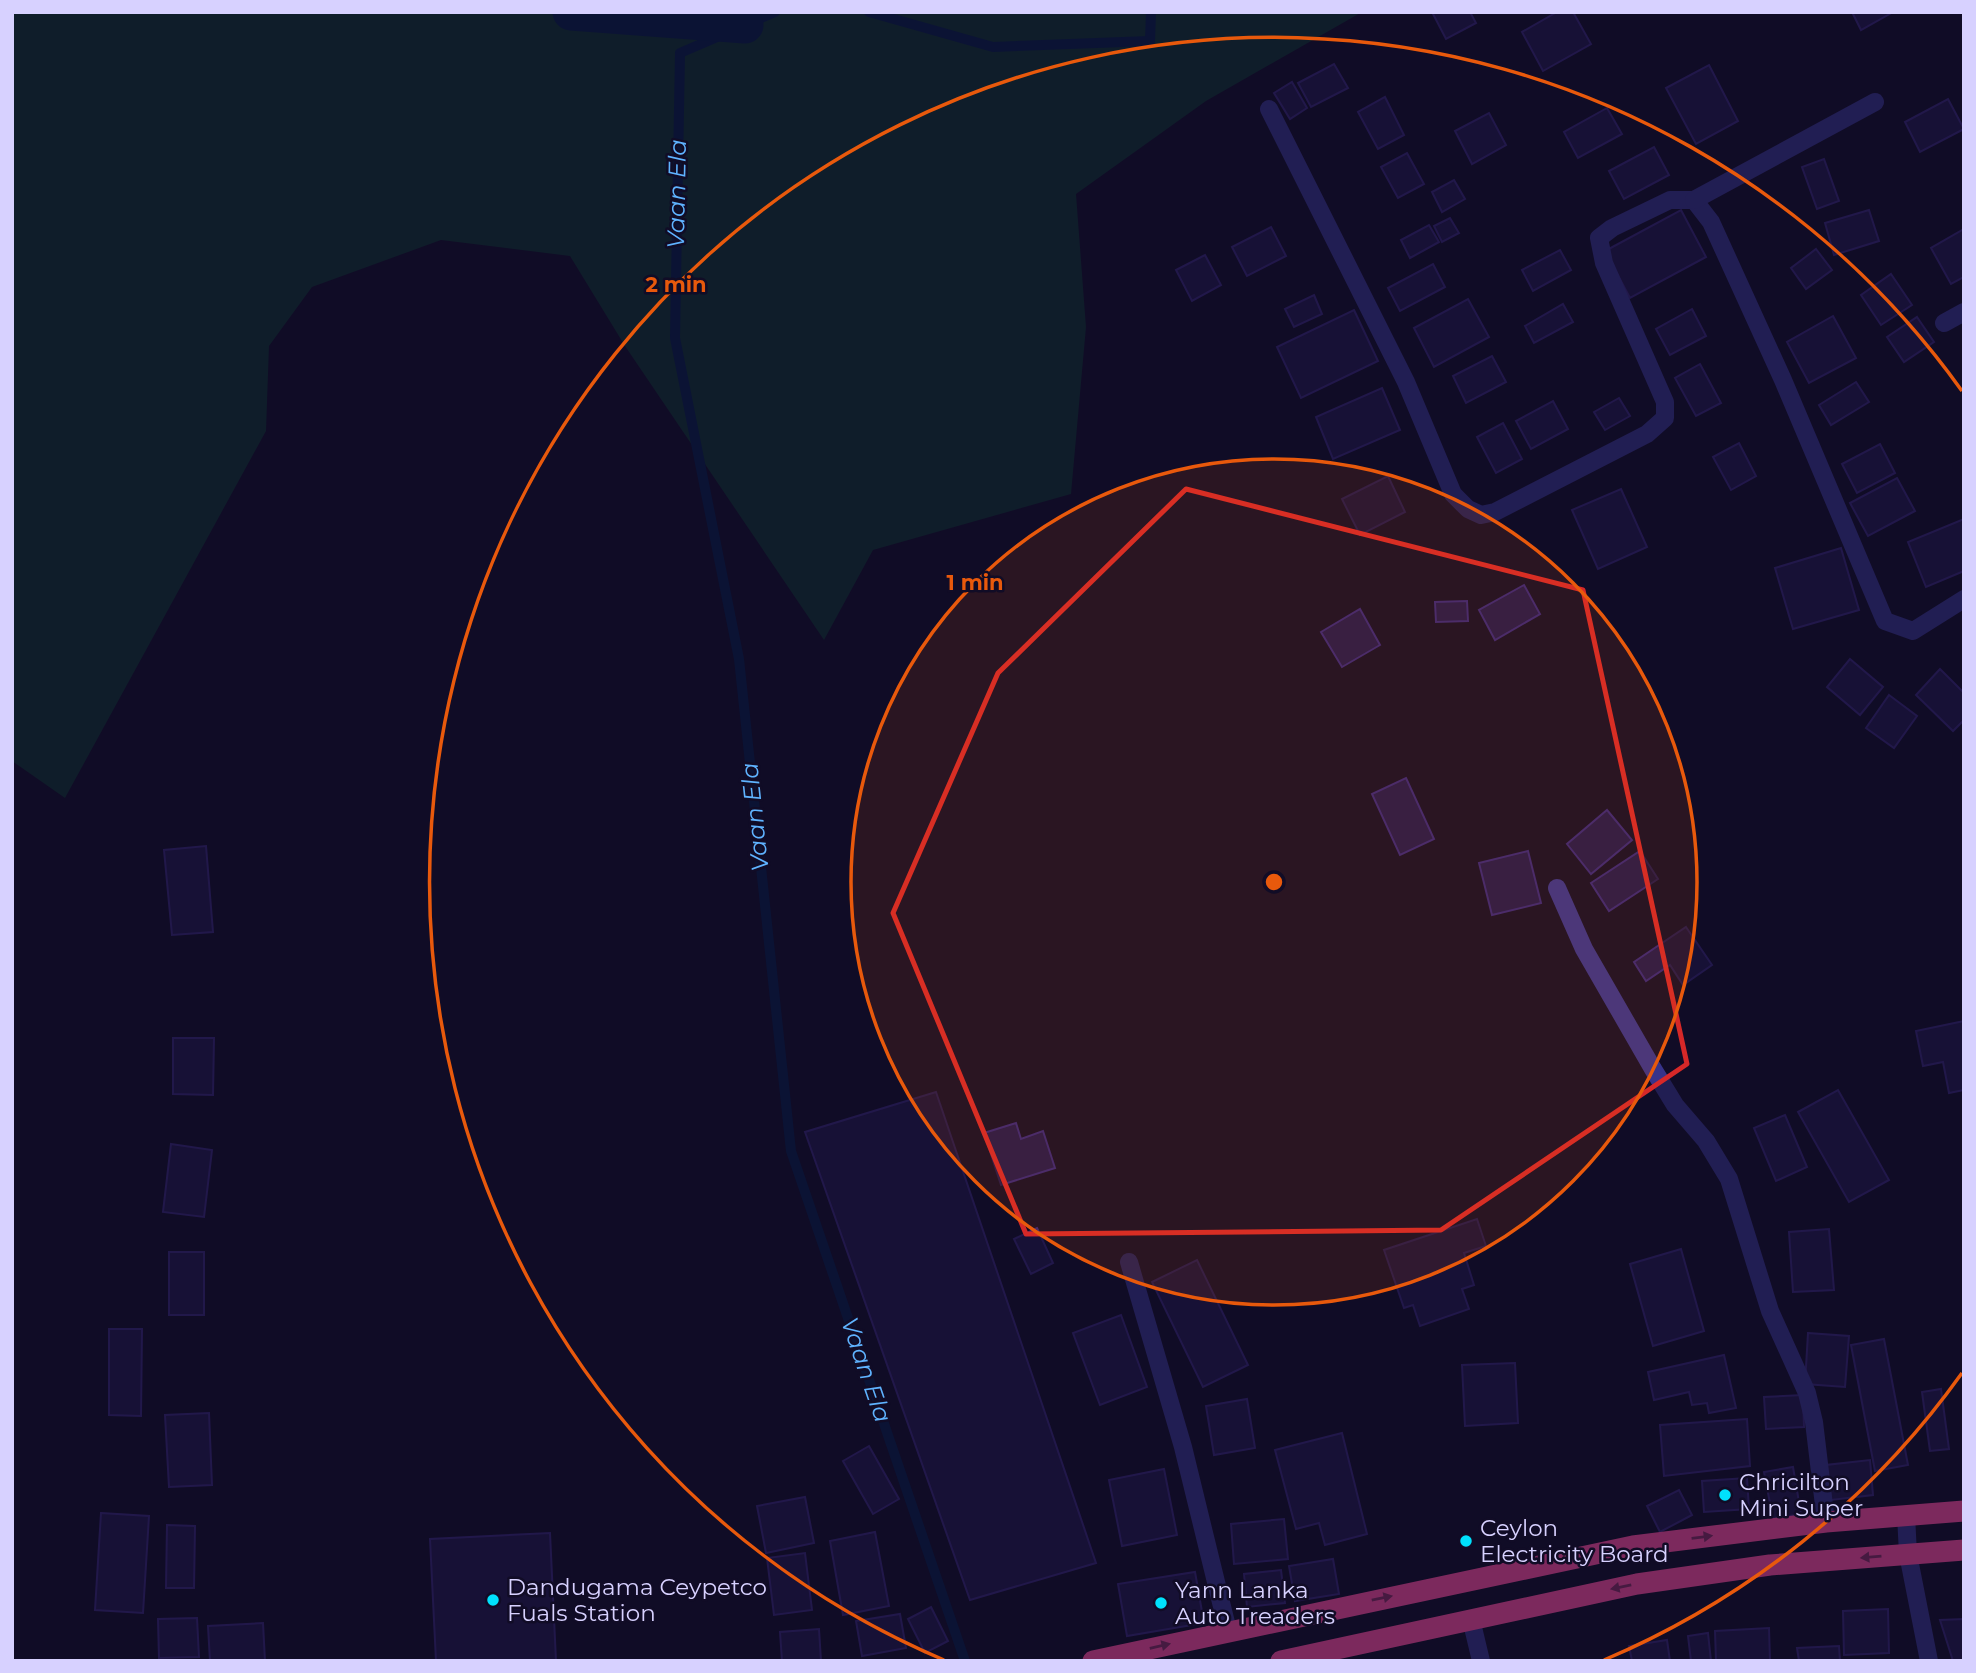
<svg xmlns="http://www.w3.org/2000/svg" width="1976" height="1673" font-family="Montserrat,sans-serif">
  <rect width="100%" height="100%" fill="#110c26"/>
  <path fill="#0f3130" d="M12,12H1362L1206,101L1076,194L1086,327L1071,494L873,550L824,640L625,346L570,256L441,240L312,287L269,346L266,431L65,798L12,761Z"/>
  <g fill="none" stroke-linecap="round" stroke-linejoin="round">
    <g stroke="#051c46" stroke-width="10">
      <path d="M775,12L680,53L675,338L739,659L791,1151L965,1661"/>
      <path d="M869,12L993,47L1150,41L1151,12"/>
    </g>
    <path stroke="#051c46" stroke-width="37" d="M571,12L745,25"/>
  </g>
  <g fill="#211749" stroke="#372677" stroke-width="2">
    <path d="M1432,12H1470L1476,23L1446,39Z"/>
    <path d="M1557,12H1573L1591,44L1543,71L1522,32Z"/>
    <path d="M1852,12H1893L1861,30Z"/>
    <path d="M1334,64L1348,88L1311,107L1298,83Z"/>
    <path d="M1709,65L1738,121L1696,144L1666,88Z"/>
    <path d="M1292,82L1307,108L1290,119L1274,93Z"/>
    <path d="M1385,97L1404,135L1378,149L1358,112Z"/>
    <path d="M1948,99L1964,129L1920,152L1905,122Z"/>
    <path d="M1607,108L1622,134L1578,158L1564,132Z"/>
    <path d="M1489,113L1506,145L1472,164L1455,131Z"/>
    <path d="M1654,147L1669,175L1624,199L1609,171Z"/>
    <path d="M1407,153L1424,184L1398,198L1381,167Z"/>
    <path d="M1824,159L1839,201L1817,209L1802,167Z"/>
    <path d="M1454,180L1465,199L1442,212L1432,192Z"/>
    <path d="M1681,210L1706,257L1630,298L1605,251Z"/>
    <path d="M1869,210L1879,241L1834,255L1825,223Z"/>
    <path d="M1450,218L1459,233L1442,242L1434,226Z"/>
    <path d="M1429,225L1439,242L1410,258L1401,240Z"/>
    <path d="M1271,227L1286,256L1247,276L1232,247Z"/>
    <path d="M1964,229V277L1951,284L1931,248Z"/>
    <path d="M1816,249L1832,270L1806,289L1791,268Z"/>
    <path d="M1560,250L1571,270L1533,291L1522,270Z"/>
    <path d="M1205,255L1221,285L1192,301L1176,270Z"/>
    <path d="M1433,264L1445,287L1400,311L1388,288Z"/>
    <path d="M1891,274L1912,305L1881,325L1861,295Z"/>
    <path d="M1314,295L1322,314L1294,327L1285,309Z"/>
    <path d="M1468,299L1489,337L1434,367L1414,328Z"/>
    <path d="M1563,304L1573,322L1534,343L1525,326Z"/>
    <path d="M1692,309L1706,336L1670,355L1656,329Z"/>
    <path d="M1354,310L1378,361L1301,398L1277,347Z"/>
    <path d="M1833,316L1856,358L1809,383L1787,342Z"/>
    <path d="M1917,317L1934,342L1904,362L1887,337Z"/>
    <path d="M1492,356L1506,382L1466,403L1453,376Z"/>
    <path d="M1700,364L1721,403L1696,416L1675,378Z"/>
    <path d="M1856,382L1869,402L1831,425L1819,405Z"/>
    <path d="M1382,388L1400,430L1333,459L1316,417Z"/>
    <path d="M1619,398L1630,416L1605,430L1594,412Z"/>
    <path d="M1553,401L1568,429L1531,449L1516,421Z"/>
    <path d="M1503,423L1522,459L1496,473L1477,437Z"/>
    <path d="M1739,443L1756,476L1731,490L1713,457Z"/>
    <path d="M1880,444L1895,473L1857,493L1842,464Z"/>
    <path d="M1388,476L1405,512L1360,535L1342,499Z"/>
    <path d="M1897,478L1915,511L1868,536L1850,503Z"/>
    <path d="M1621,489L1647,547L1598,569L1572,510Z"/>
    <path d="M1964,519V571L1926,587L1908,542Z"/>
    <path d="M1841,548L1859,610L1793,629L1775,568Z"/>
    <path d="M1524,585L1540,614L1495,640L1479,610Z"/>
    <path d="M1467,601L1468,621L1436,622L1435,602Z"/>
    <path d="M1360,609L1380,645L1342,667L1321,632Z"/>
    <path d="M1850,659L1883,687L1860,715L1827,687Z"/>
    <path d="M1940,669L1964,693V720L1953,731L1916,695Z"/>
    <path d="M1889,695L1917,716L1894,748L1866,728Z"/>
    <path d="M1406,778L1434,839L1400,855L1372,794Z"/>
    <path d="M1607,810L1632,840L1591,874L1567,844Z"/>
    <path d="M206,846L213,932L172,935L164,850Z"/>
    <path d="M1528,851L1541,903L1492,915L1479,863Z"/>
    <path d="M1640,851L1658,879L1609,911L1591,883Z"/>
    <path d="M1686,927L1712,965L1683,985L1670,965L1646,981L1634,962Z"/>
    <path d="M1964,1021V1090L1949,1093L1943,1062L1923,1066L1916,1031Z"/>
    <path d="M173,1038H214L213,1095L173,1094Z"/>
    <path d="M1838,1090L1889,1180L1849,1202L1798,1112Z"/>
    <path d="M936,1092L1096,1563L970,1600L805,1132Z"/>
    <path d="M1785,1115L1807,1167L1776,1181L1754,1128Z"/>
    <path d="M1016,1123L1021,1139L1043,1131L1055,1168L1001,1185L984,1133Z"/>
    <path d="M171,1144L212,1150L204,1217L163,1212Z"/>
    <path d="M1477,1219L1486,1246L1464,1253L1474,1285L1462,1289L1469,1309L1420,1326L1413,1305L1404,1308L1384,1250Z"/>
    <path d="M1037,1228L1053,1263L1031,1274L1014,1239Z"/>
    <path d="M1829,1229L1834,1290L1793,1292L1789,1232Z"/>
    <path d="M1681,1249L1704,1331L1653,1346L1630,1264Z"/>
    <rect x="169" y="1252" width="35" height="63"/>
    <path d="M1197,1260L1248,1365L1203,1387L1152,1282Z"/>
    <path d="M1121,1315L1147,1387L1100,1405L1073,1333Z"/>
    <path d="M109,1329H142L141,1416L109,1415Z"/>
    <path d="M1808,1333L1849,1336L1845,1387L1805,1384Z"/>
    <path d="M1884,1339L1908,1465L1875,1471L1851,1345Z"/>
    <path d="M1724,1355L1736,1408L1709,1413L1707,1403L1692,1405L1689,1392L1654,1400L1648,1372Z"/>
    <path d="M1515,1363L1518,1423L1465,1426L1462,1365Z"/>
    <path d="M1941,1389L1949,1449L1930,1451L1922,1392Z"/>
    <path d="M1803,1395L1804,1427L1766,1429L1764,1397Z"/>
    <path d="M1247,1399L1255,1448L1214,1455L1206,1406Z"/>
    <path d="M209,1413L212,1485L169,1487L165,1415Z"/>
    <path d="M1747,1419L1750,1466L1664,1476L1660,1425Z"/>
    <path d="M1342,1433L1367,1534L1325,1545L1319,1523L1296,1529L1275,1450Z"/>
    <path d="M869,1446L899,1499L873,1514L843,1461Z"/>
    <path d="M1870,1460L1873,1495L1831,1500L1826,1465Z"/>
    <path d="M1793,1467L1801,1514L1773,1519L1764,1472Z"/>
    <path d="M1164,1469L1177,1535L1122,1546L1109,1480Z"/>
    <path d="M1747,1478L1749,1509L1704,1512L1702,1481Z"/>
    <path d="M1679,1490L1692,1515L1660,1532L1647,1506Z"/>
    <path d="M805,1497L814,1543L766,1553L757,1506Z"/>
    <path d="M101,1513L149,1516L143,1613L95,1610Z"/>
    <path d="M1284,1519L1288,1559L1234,1564L1231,1524Z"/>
    <path d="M167,1525L195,1526L194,1588H166Z"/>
    <path d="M875,1532L889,1606L843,1615L830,1541Z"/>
    <path d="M550,1533L556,1661H436L430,1539Z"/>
    <path d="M805,1553L812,1610L774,1615L767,1558Z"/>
    <path d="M1333,1559L1339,1594L1295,1601L1289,1566Z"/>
    <path d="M1281,1570L1285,1603L1247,1607L1244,1574Z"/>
    <path d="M1195,1572L1204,1623L1127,1636L1118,1584Z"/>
    <path d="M931,1607L948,1641L925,1653L908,1619Z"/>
    <path d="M1888,1609L1889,1653L1844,1655L1843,1611Z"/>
    <path d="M900,1614L906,1648L862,1656L856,1621Z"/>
    <path d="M197,1618L199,1657L159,1658L158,1619Z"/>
    <path d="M1964,1619V1661H1953L1940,1620Z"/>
    <path d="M263,1623L265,1661H210L208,1626Z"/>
    <path d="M1769,1628L1770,1661H1716L1715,1631Z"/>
    <path d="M819,1629L821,1661H782L780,1632Z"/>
    <path d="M1708,1633L1711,1661H1691L1688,1636Z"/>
    <path d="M1667,1640L1670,1661H1632L1629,1646Z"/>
    <path d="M1839,1646L1840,1661H1799L1797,1648Z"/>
  </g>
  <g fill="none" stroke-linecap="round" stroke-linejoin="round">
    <g stroke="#373389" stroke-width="18">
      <path d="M1269,109L1406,382L1453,494L1468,509L1481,515L1495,512L1647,434L1665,418V402L1604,263L1599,238L1612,228L1670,200H1694L1711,222L1783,380L1885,621L1913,631L1964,599"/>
      <path d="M1694,200L1875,102"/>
      <path d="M1944,323L1964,312"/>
      <path d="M1557,888L1584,949L1653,1069L1675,1105L1706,1141L1729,1179L1770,1311L1807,1393L1814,1422L1826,1522"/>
      <path d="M1129,1262L1183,1447L1228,1631"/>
      <path d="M1906,1515L1908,1554L1929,1661"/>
      <path d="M1471,1619L1481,1661"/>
    </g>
    <g stroke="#ff4ca0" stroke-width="21">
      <path d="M1093,1661L1633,1546L1826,1522L1964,1511"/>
      <path d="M1281,1661L1637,1584L1770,1565L1964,1550"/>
    </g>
  </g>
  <defs><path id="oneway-solid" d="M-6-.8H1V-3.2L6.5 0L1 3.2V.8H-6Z" transform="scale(1.75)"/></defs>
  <g fill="#882c63">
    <use href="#oneway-solid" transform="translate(1702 1537) rotate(-7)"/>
    <use href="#oneway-solid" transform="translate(1871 1557) rotate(175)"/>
    <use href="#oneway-solid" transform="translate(1621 1587) rotate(168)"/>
    <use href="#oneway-solid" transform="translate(1382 1598) rotate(-12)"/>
    <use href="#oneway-solid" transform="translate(1160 1646) rotate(-13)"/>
  </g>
  <path d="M0 0H1976V1673H0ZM1186,489L1583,590L1687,1064L1441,1230L1026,1234L893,913L998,673Z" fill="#110c26" fill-opacity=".55" fill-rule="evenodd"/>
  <path fill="none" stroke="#d62828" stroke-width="5" stroke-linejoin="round" d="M1186,489L1583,590L1687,1064L1441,1230L1026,1234L893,913L998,673Z"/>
  <circle cx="1274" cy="882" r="423" fill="#e8590c" fill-opacity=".12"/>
  <g fill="none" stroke="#e8590c" stroke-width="3.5">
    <circle cx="1274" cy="882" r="423"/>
    <path d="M1962 1373A845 845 0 0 1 1604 1660M944 1660A845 845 0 1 1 1962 391"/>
  </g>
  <g fill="#00e1fc" stroke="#110c26" stroke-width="2.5">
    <circle cx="1725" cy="1495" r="7"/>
    <circle cx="1466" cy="1541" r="7"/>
    <circle cx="493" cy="1600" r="7"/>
    <circle cx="1161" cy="1603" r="7"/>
  </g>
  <g text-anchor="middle" stroke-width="5" stroke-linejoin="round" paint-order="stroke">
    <g font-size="23" fill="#d7d1ff" stroke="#110c26" text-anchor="start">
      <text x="1739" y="1490">Chricilton<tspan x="1739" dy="26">Mini Super</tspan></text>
      <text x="1480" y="1536">Ceylon<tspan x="1480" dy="26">Electricity Board</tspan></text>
      <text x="507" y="1595">Dandugama Ceypetco<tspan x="507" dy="26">Fuals Station</tspan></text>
      <text x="1175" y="1598">Yann Lanka<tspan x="1175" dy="26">Auto Treaders</tspan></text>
    </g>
    <g font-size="24" font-style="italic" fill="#5fb3ff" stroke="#110c26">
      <text transform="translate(677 194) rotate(-89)" y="8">Vaan Ela</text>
      <text transform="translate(755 817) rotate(-96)" y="8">Vaan Ela</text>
      <text transform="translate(866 1370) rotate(71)" y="8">Vaan Ela</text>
    </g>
  </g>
  <circle cx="1274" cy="882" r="10" fill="#e8590c" stroke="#110c26" stroke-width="3.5"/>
  <g font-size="21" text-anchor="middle" font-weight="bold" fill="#e8590c" stroke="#110c26" stroke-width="5" stroke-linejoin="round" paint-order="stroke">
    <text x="676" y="292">2 min</text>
    <text x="975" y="590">1 min</text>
  </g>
  <rect width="1976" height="1673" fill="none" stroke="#d7d1ff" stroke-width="28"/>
</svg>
